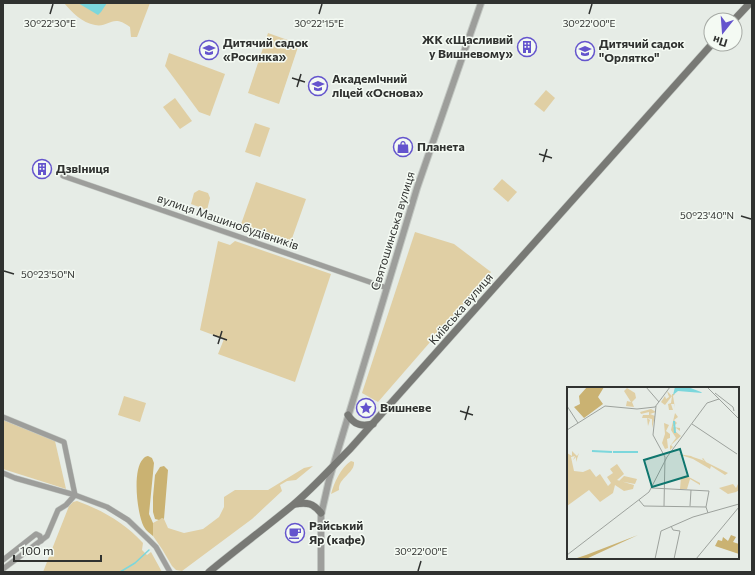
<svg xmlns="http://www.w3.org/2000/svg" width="755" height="575" font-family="Commissioner,sans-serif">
  <rect width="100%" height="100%" fill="#e6ece6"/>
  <g fill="#e0cfa4">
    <path d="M64,3H150L137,37H131L130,27C112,13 109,28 95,25C82,23 72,12 64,3Z"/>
    <path d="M268,33L299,44L279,104L248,93Z"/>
    <path d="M169,53L225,74L210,116L199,112L165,66Z"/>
    <path d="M546,90L555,98L544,112L534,104Z"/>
    <path d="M175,98L192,121L180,129L163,107Z"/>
    <path d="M255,123L270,128L260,157L245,152Z"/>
    <path d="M502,179L517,192L508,202L493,189Z"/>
    <path d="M256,182L306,199L290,244L240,227Z"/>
    <path d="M199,190L208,193L210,198L207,210L191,204L194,193Z"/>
    <path d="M415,232L454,244L491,272L378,402L362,393Z"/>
    <path d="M218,241L230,245L235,241L331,274L295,382L218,354L224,339L200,330Z"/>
    <path d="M124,396L146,403L140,422L118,415Z"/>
    <path d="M3,420L55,441L66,489L3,469Z"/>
    <path d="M351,461L354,462C355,473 338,478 339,490L331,494C334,483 341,467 351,461Z"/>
    <path d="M313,466L296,480L287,481L280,485L282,491L252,519L182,571L176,570L172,566L162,549L153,536V523L162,518L164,519L168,528L184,533L203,529L219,517L224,507V497L235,490H268L304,468Z"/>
    <path d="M77,501C102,510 125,523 143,543L142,550L147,555L151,552L162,572H43L69,506L73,502Z"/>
  </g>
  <g fill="#cab272">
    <path d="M148,456L152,458L154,463L149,514L153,523V536C150,533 146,531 144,527C137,514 132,470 143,459C144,457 147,456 148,456Z"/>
    <path d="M164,466L168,470L164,519L162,518L159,520L155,519L153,512V497L155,475L160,467Z"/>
  </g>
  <path fill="#7cd7dc" d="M78,3H107L101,12L98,15Z"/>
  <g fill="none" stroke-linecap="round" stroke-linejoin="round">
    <path stroke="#7cd7dc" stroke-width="1.5" d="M120,572L135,563L149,550"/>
    <g stroke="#c2c7c2" stroke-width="6">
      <g id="minor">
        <path d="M63,176L387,288"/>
        <path d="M3,417L64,442L75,495"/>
        <path d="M3,473L15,478L75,495L107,507L128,520L148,539L156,547L170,572"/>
        <path d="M3,560L36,534L40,536L41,541"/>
        <path d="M3,569L47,536L58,510L66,505L75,495"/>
      </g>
    </g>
    <g stroke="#c2c7c2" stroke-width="8">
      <path id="tertiary" d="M321,572V515L329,480L417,188L481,3"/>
    </g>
    <g stroke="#c2c7c2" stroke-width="8">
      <g id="secondary">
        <path d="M734,20L750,3"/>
        <path d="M348,415C354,425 362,427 373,424"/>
        <path d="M295,504C307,502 313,503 321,513"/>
        <path d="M209,572C237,549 265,528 293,505C313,488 331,468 350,449L712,44"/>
      </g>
    </g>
    <use href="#minor" stroke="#9d9e9b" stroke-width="5"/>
    <use href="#tertiary" stroke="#9d9e9b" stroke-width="6"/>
    <use href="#secondary" stroke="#787975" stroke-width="7"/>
  </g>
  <path fill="none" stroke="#303230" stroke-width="1.5" d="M50,14L53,4M319,14L322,4M589,14L592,4M292,78L305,82M297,87L301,74M539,154L552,158M543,162L547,149M741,216L751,219M4,271L14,274M213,335L227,340M218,344L222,331M460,411L473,415M465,420L469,406M418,571L421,561"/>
  <defs>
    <g id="building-ring" transform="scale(1)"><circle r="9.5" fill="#f4faf3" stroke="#6454cd" stroke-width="1.5"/><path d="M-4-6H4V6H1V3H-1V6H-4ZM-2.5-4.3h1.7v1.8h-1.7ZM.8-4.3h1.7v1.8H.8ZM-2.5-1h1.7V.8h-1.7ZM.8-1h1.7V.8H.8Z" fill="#6454cd"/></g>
    <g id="school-ring" transform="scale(1)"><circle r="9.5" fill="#f4faf3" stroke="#6454cd" stroke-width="1.5"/><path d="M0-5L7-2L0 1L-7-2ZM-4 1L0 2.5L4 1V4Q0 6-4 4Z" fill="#6454cd"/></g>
    <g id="shop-ring" transform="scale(1)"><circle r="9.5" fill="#f4faf3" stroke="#6454cd" stroke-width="1.5"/><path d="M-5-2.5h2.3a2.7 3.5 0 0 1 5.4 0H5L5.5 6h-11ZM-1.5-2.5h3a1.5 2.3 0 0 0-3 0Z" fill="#6454cd"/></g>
    <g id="sight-ring" transform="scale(1)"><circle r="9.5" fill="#f4faf3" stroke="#6454cd" stroke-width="1.5"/><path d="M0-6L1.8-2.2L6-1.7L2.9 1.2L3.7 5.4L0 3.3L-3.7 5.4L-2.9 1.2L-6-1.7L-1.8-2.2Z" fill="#6454cd"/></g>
    <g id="cafe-ring" transform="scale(1)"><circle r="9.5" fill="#f4faf3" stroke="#6454cd" stroke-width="1.5"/><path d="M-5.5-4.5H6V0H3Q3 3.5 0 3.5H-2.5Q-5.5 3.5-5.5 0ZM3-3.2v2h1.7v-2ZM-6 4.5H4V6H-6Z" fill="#6454cd"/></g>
  </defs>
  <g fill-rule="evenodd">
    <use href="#building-ring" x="527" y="47"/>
    <use href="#school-ring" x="209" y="50"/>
    <use href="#school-ring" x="585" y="51"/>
    <use href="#school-ring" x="318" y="86"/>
    <use href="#shop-ring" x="403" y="147"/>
    <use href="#building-ring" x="42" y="169"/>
    <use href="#sight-ring" x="366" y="408"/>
    <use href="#cafe-ring" x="295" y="533"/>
  </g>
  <g text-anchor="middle" stroke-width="3" stroke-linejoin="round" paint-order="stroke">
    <g font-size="12" font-weight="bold" fill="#303230" stroke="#f4faf3" text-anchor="start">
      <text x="513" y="44" text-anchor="end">ЖК «Щасливий<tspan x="513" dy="14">у Вишневому»</tspan></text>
      <text x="223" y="47">Дитячий садок<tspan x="223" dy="14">«Росинка»</tspan></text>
      <text x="599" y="48">Дитячий садок<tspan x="599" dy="14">"Орлятко"</tspan></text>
      <text x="332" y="83">Академічний<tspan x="332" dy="14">ліцей «Основа»</tspan></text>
      <text x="417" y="151">Планета</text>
      <text x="56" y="173">Дзвіниця</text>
      <text x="380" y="412">Вишневе</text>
      <text x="309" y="530">Райський<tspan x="309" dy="14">Яр (кафе)</tspan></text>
    </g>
    <g font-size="12" fill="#303230" stroke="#f4faf3">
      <text transform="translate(228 222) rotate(19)" y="4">вулиця Машинобудівників</text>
      <text transform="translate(393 231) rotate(-73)" y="4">Святошинська вулиця</text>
      <text transform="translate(461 309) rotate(-49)" y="4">Київська вулиця</text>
    </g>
  </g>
  <g transform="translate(567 387)">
    <rect width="172" height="172" fill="#e6ece6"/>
    <path d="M108,0L105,7H108L106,9L108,21L107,17H104L106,23H102L101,17L104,16L105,9L98,18L94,15L98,9L99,12L102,10L100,4L105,9V7ZM60,1L68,6L69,11L65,15L67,20L59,19L60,14L64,15L57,4ZM84,22L89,25L83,27L88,29L85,41V32L80,31L83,33L81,39L80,31H75L76,28H82V25L74,27L73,25ZM108,26L111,30L107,33L110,36L106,40L113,41V44L109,41L108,44L114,49L104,58L106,60L103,63V59L109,51L104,43ZM97,36L102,38L99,44L103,47V51L100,52L101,61L98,62L95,56L98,47ZM5,64L10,69L12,66L9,75V70L6,73L8,69L4,70L7,84L16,85L23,82L29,90L33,87L41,99L44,96L40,90L46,86L43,82L50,77L57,87L50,93L67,98L66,102L57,104L48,98L46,106L33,115L22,103L0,119V66L5,69ZM111,67L124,69L126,70L143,78L126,70L138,74L135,72L136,71L139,75L161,86L158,88L144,79L143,82L126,72V76V72ZM57,89L70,92L68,97L52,94ZM120,89L133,96V98L123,92L120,102H113L114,90ZM172,95V103L169,105L161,107L152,101L166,97L169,101Z" fill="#e0cfa4"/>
    <path d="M20,0H37L31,10L36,17L17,31L7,20L13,17L12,9ZM71,148L19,172H7L19,168ZM164,148L169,150L166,155L172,157V167L148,159L151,153L155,154L156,150L161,154Z" fill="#cab272"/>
    <path d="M108,0H121L134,5L135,6L111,4L106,8Z" fill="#7cd7dc"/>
    <path fill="none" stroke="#7cd7dc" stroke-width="2" d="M107,34L108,46M25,64L45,65M46,65H71"/>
    <path fill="none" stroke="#9da29d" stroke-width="1" d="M79,0L92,15M140,0L172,32M148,6L166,20L167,24M0,19L11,36M89,19L86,48L98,70L97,119M125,37L170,67M0,43L38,19L70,22L88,20L103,0M85,101L142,104L139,120L141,126M72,113L77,119L139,120M123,119L124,103M104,139L106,143L113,144L107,172M0,168L82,105L100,70L140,16L152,12M88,172L94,144L126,130L172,117M129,172L172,120"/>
    <path fill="#0f766e" fill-opacity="0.15" stroke="#0f766e" stroke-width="2" d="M113,62L121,89L85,100L77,73Z"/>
    <rect width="172" height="172" fill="none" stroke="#303230" stroke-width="2"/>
  </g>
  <g font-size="10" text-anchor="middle" fill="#303230" stroke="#f4faf3" stroke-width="3" stroke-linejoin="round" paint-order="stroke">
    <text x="50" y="27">30°22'30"E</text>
    <text x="319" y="27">30°22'15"E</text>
    <text x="589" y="27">30°22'00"E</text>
    <text x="707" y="219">50°23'40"N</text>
    <text x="48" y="278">50°23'50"N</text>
    <text x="421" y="555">30°22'00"E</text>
  </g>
  <rect width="755" height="575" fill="none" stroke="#303230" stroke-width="8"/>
  <g transform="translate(723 32) rotate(197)"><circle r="19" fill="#f4faf3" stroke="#a6aaa5"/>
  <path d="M0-3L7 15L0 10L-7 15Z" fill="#6454cd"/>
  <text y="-6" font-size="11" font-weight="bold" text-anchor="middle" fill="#303230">Пн</text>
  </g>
  <path d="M14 555v6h87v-6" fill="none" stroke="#303230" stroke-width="2"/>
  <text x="20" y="555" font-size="12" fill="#303230" stroke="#f4faf3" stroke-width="3" paint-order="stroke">100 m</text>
</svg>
